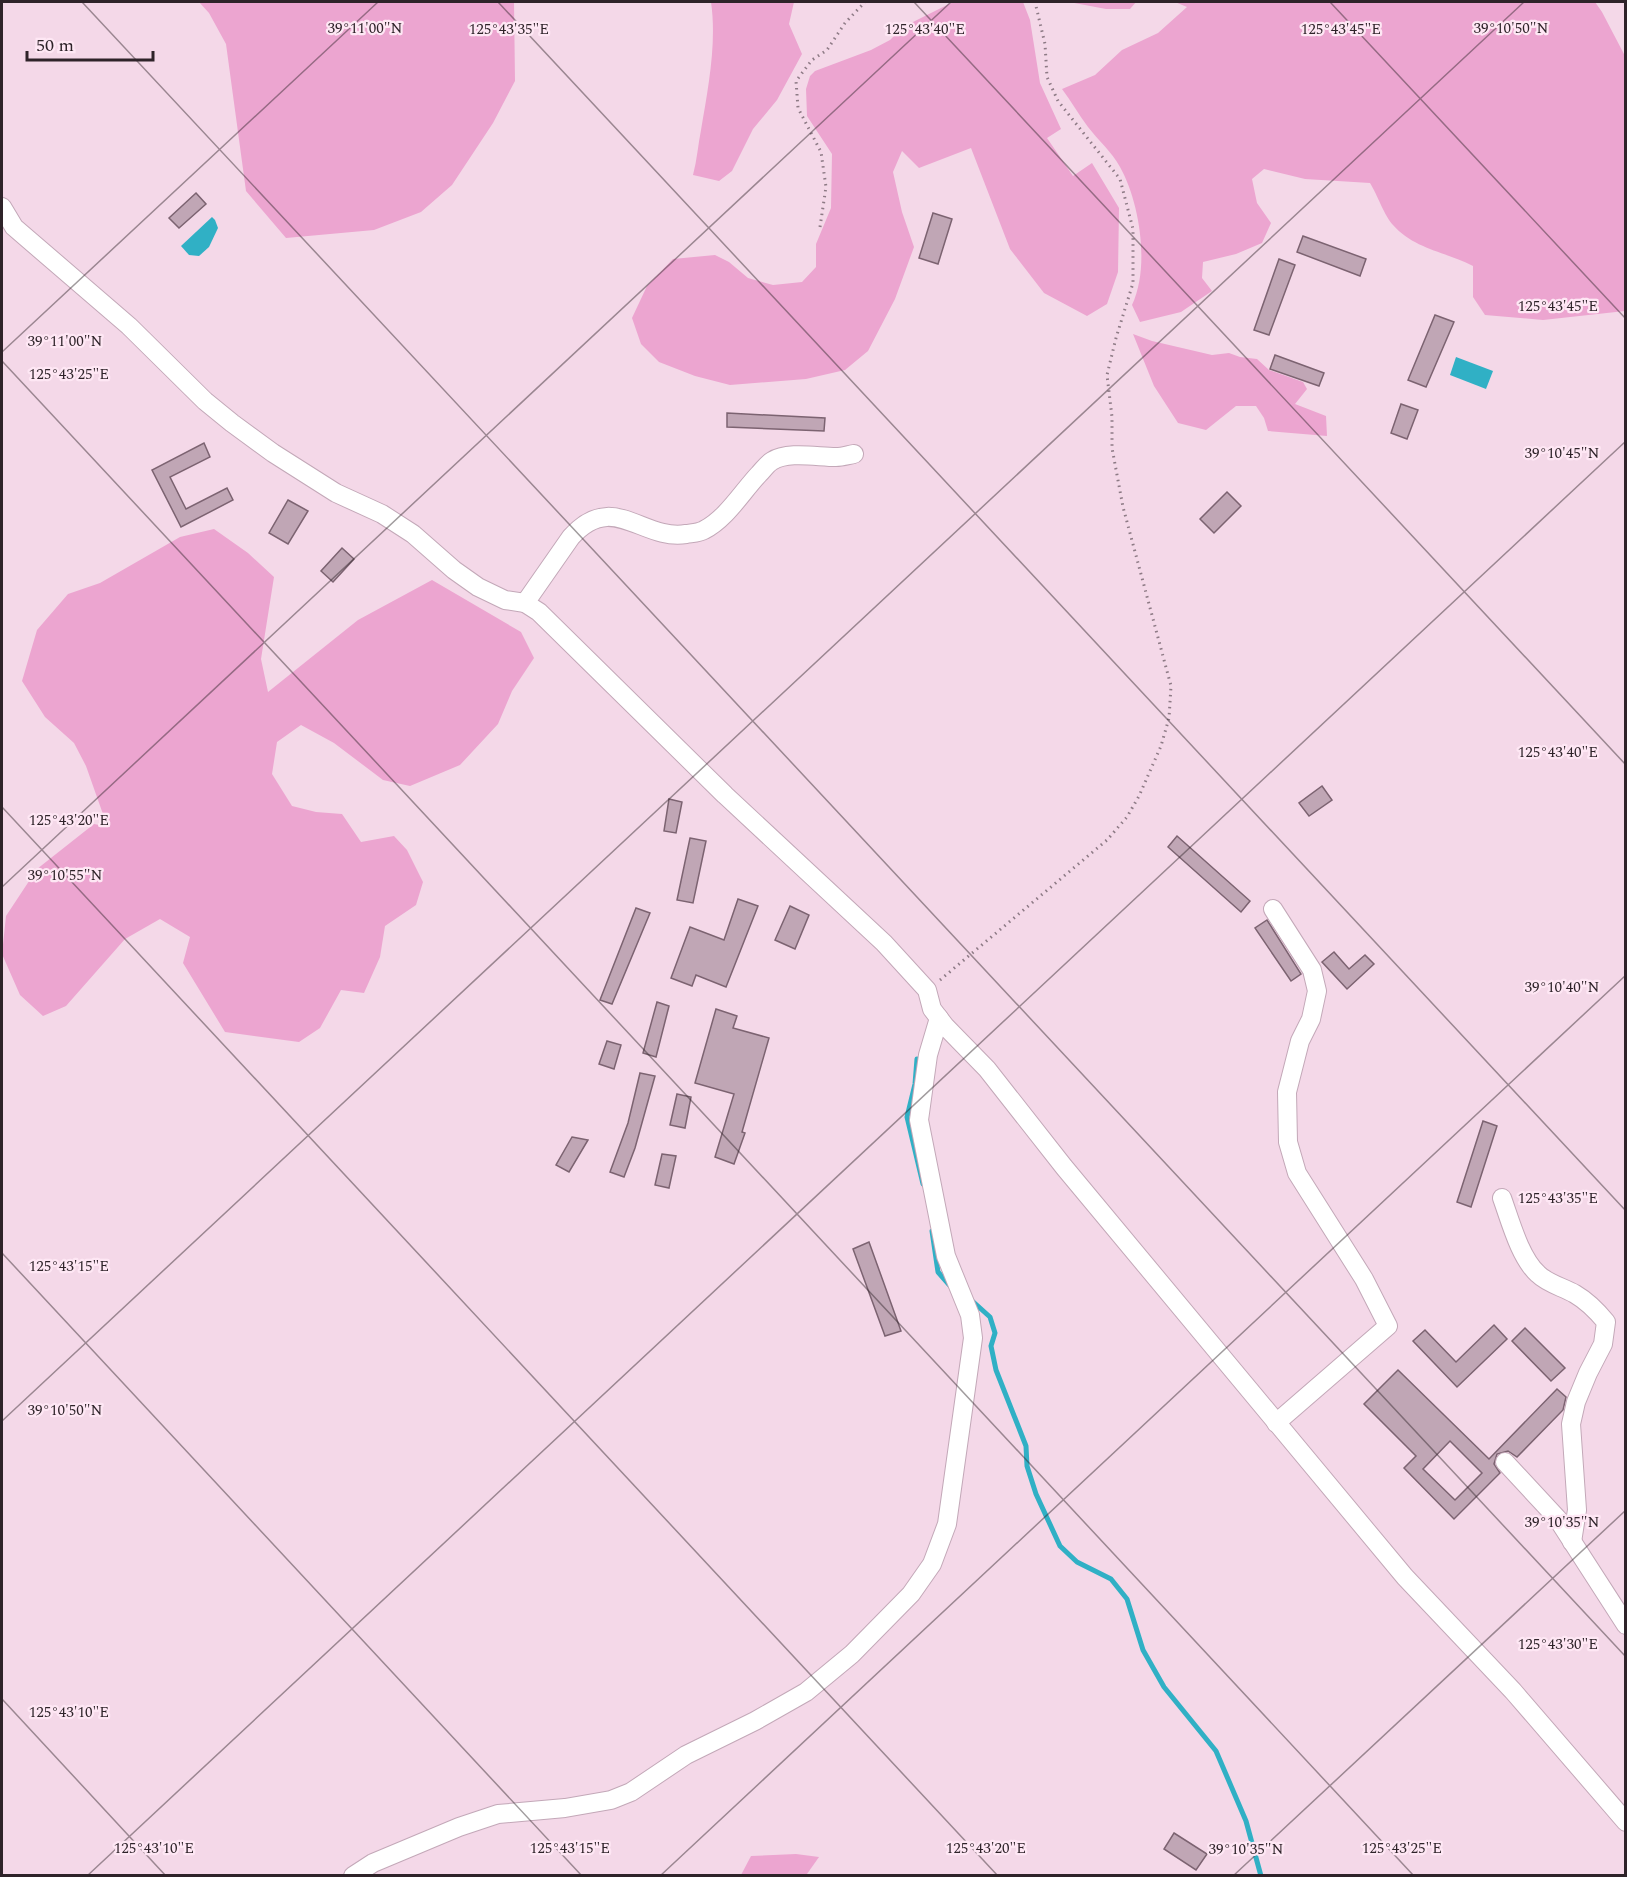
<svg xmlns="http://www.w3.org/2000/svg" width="1627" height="1877" font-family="Spectral,serif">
  <rect width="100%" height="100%" fill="#f4d8e8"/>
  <g fill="#eca5d0">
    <path d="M199,2H514L515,81L493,123L452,185L421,212L374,230L286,238L246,191L226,44L209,13Z"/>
    <path d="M711,2H794L789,24L802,54L777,100L753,129L732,171L719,181L693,175C697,160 698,145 701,130C708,89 717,43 711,2Z"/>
    <path d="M953,2H1023L1030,20L1040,83L1061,129L1047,138L1073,176L1092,163L1119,208L1118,272L1107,304L1087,316L1044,293L1010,249L971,148L919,168L902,151L893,172L902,212L914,247L895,299L868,351L845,370L806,379L730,385L695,376L659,362L641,344L632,318L647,286L673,259L715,255L729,262L748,278L773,285L802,282L816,267V244L831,208L832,154L807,116L806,89L810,76L815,71L871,50L890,40L903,27Z"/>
    <path d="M1069,2H1136L1130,9H1106Z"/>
    <path d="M1175,2H1595L1602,12L1625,56V311L1543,320L1485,315L1473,297V266C1446,252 1414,249 1393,225C1385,217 1377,194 1370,183L1305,179L1264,169L1252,179L1257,203L1271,223L1262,243L1236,254L1203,262L1202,278L1212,291L1181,312L1140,322L1132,305C1150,267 1140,203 1120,167C1112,152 1098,140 1088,127C1079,115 1071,101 1062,89L1095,75L1122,50L1158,33L1187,7Z"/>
    <path d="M1133,334L1152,341L1212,355L1229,353L1240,357L1257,359L1269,370L1303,382L1307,389L1295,404L1326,416L1327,436L1268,431L1264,418L1256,406H1236L1206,430L1178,423L1154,386Z"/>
    <path d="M214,529L248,553L274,577L261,659L268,692L358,620L432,580L521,632L534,658L512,691L498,724L460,765L410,786L383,780L334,743L301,725L277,742L272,774L292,806L316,812L342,814L361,842L394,836L407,850L423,882L416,905L385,926L380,957L364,993L341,990L320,1028L299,1042L225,1032L183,963L190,937L160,919L125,939L66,1006L43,1016L20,995L2,954L6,916L37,869L94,824L110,827L104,817L86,766L74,743L45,717L22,681L37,630L68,594L100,583L180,537Z"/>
    <path d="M796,1854L819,1857L807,1874L798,1876L741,1875L751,1856Z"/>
  </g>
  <g fill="#30b0c5">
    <path d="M212,217L215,220L218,228L209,247L199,256L189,255L181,246Z"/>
    <path d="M1456,357L1493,371L1486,389L1450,375Z"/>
  </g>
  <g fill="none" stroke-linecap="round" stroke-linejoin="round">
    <g stroke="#30b0c5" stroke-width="5">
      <path d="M917,1059L915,1084L907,1117L923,1184"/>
      <path d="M932,1231L938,1272L952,1288"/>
      <path d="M970,1299L990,1317L995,1333L991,1346L996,1370L1026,1446L1027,1466L1036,1494L1060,1546L1077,1562L1111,1579L1127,1599L1143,1650L1164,1687L1216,1751L1246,1821L1261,1876"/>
    </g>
  </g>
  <g fill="#c0a6b5" stroke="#7c6371" stroke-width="1.5" fill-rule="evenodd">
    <path d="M196,193L206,204L179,228L169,218Z"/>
    <path d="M933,213L952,219L938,264L919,258Z"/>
    <path d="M1303,236L1366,259L1360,276L1297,252Z"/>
    <path d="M1279,259L1295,265L1269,335L1254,330Z"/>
    <path d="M1435,315L1454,322L1426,387L1408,380Z"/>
    <path d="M1275,355L1324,373L1319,386L1270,369Z"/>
    <path d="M1401,404L1418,410L1407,439L1391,433Z"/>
    <path d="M727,413L825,418L824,431L727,427Z"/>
    <path d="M204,443L210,457L170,477L186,509L227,488L233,500L181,527L152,470Z"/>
    <path d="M1227,492L1241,506L1214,533L1200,519Z"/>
    <path d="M288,500L308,511L288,544L269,533Z"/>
    <path d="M342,548L354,559L333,582L321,571Z"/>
    <path d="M1322,786L1332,800L1309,816L1299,803Z"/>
    <path d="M669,799L682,802L676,833L664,831Z"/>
    <path d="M1177,836L1250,901L1241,912L1168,847Z"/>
    <path d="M690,838L706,841L693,903L677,900Z"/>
    <path d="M738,899L758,906L726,987L696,975L692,986L671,978L690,927L724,940Z"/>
    <path d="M790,906L809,915L795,949L775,940Z"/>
    <path d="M636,908L650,913L612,1004L600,1000Z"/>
    <path d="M1267,920L1301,974L1291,981L1255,928Z"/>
    <path d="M1334,952L1349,969L1365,955L1374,964L1347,989L1322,962Z"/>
    <path d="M657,1002L669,1006L656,1057L643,1053Z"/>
    <path d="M716,1009L737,1016L733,1028L769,1038L742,1132L745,1133L734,1164L715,1157L734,1094L695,1083Z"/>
    <path d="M607,1041L621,1045L614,1069L599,1064Z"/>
    <path d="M640,1073L655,1076L635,1148L624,1177L610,1172L628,1123Z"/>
    <path d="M677,1094L691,1097L685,1128L670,1125Z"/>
    <path d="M1483,1121L1497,1126L1471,1207L1457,1202Z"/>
    <path d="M572,1137L588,1140L569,1172L556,1165Z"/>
    <path d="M662,1154L676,1156L669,1188L655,1185Z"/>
    <path d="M869,1242L901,1331L885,1336L853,1249Z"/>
    <path d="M1494,1325L1507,1339L1457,1387L1413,1341L1425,1330L1456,1362Z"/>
    <path d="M1525,1328L1565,1368L1551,1381L1512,1341Z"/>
    <path d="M1398,1370L1489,1459L1557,1389L1566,1397L1563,1410L1517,1457L1508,1451L1497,1454L1494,1464L1500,1473L1454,1519L1404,1468L1416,1456L1364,1404ZM1450,1441L1482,1473L1455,1500L1423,1469Z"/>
    <path d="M1174,1833L1207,1854L1196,1870L1164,1849Z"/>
  </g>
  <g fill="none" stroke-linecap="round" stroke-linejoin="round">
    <g stroke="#c3a8b8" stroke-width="20">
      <g id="street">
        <path d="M2,207L14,227L129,326L205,401L232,423L273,453L336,493L382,514L413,534L454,570L478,587L505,600L525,603L539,612L725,795L884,943L927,990L932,1009L945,1026L987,1069L1064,1167L1405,1577L1513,1691L1626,1822"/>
        <path d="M525,603L571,537C613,490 642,541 686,534C692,533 699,533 704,530C726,519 742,492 759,474C763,470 767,464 772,461C788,451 817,457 836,457C842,457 848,455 854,454"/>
        <path d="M1273,909L1312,970L1317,991L1311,1019L1300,1041L1287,1092L1288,1142L1297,1173L1364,1279L1388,1326L1276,1423"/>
        <path d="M1502,1198C1510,1220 1520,1258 1538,1274C1548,1284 1563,1287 1575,1294C1587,1301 1597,1311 1606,1322L1603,1344L1588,1373L1576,1402L1571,1424L1577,1510L1572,1542"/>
        <path d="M1505,1462L1557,1518L1626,1625"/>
        <path d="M353,1876L373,1863L459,1827L498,1814L565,1808L611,1800L631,1792L686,1755L755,1721L806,1692L852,1654L911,1594L932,1564L947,1524L973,1338L970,1315L946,1256L919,1120L928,1055L939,1018"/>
      </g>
    </g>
    <g stroke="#8d7a85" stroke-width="3" stroke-dasharray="1.5 4.5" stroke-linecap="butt">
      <path d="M820,227L826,187L821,152L798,108L796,81L812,60L827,50L845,23L865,2"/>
      <path d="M940,980L1107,840L1127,817L1139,796L1161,746L1169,718L1171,686L1123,507L1112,448V417L1107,375L1116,338L1133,283V229L1120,179L1058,101L1047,77L1045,44L1035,2"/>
    </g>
    <use href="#street" stroke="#fff" stroke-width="18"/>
  </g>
  <path fill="none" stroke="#2e2329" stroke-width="1.5" stroke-opacity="0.45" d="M82,2L1626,1657M498,2L1626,1211M914,2L1626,765M1330,2L1626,319M2,352L378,2M2,361L1414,1876M2,807L998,1876M2,887L951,2M2,1253L582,1876M2,1421L1524,2M2,1699L166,1876M87,1876L1626,441M660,1876L1626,975M1233,1876L1626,1510"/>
  <g font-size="15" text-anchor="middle" fill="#2e2329" stroke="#fee7f4" stroke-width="4.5" stroke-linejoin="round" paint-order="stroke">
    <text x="365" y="33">39°11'00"N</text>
    <text x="1511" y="33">39°10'50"N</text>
    <text x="509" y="34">125°43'35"E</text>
    <text x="1341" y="34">125°43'45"E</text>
    <text x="925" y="34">125°43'40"E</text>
    <text x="1558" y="311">125°43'45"E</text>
    <text x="65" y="346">39°11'00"N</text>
    <text x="69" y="379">125°43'25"E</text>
    <text x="1562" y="458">39°10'45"N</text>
    <text x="1558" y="757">125°43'40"E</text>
    <text x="69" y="825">125°43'20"E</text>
    <text x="65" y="880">39°10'55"N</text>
    <text x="1562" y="992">39°10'40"N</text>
    <text x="1558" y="1203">125°43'35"E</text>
    <text x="69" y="1271">125°43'15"E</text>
    <text x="65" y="1415">39°10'50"N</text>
    <text x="1562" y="1527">39°10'35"N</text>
    <text x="1558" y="1649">125°43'30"E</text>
    <text x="69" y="1717">125°43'10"E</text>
    <text x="154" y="1853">125°43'10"E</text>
    <text x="570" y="1853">125°43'15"E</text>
    <text x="986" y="1853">125°43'20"E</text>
    <text x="1402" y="1853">125°43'25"E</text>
    <text x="1246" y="1854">39°10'35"N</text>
  </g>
  <rect width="1627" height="1877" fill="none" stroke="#2e2329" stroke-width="6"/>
  <path d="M27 51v9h126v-9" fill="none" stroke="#2e2329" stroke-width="3"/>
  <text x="36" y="51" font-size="18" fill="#2e2329" stroke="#fee7f4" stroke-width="4.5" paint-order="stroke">50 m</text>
</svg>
